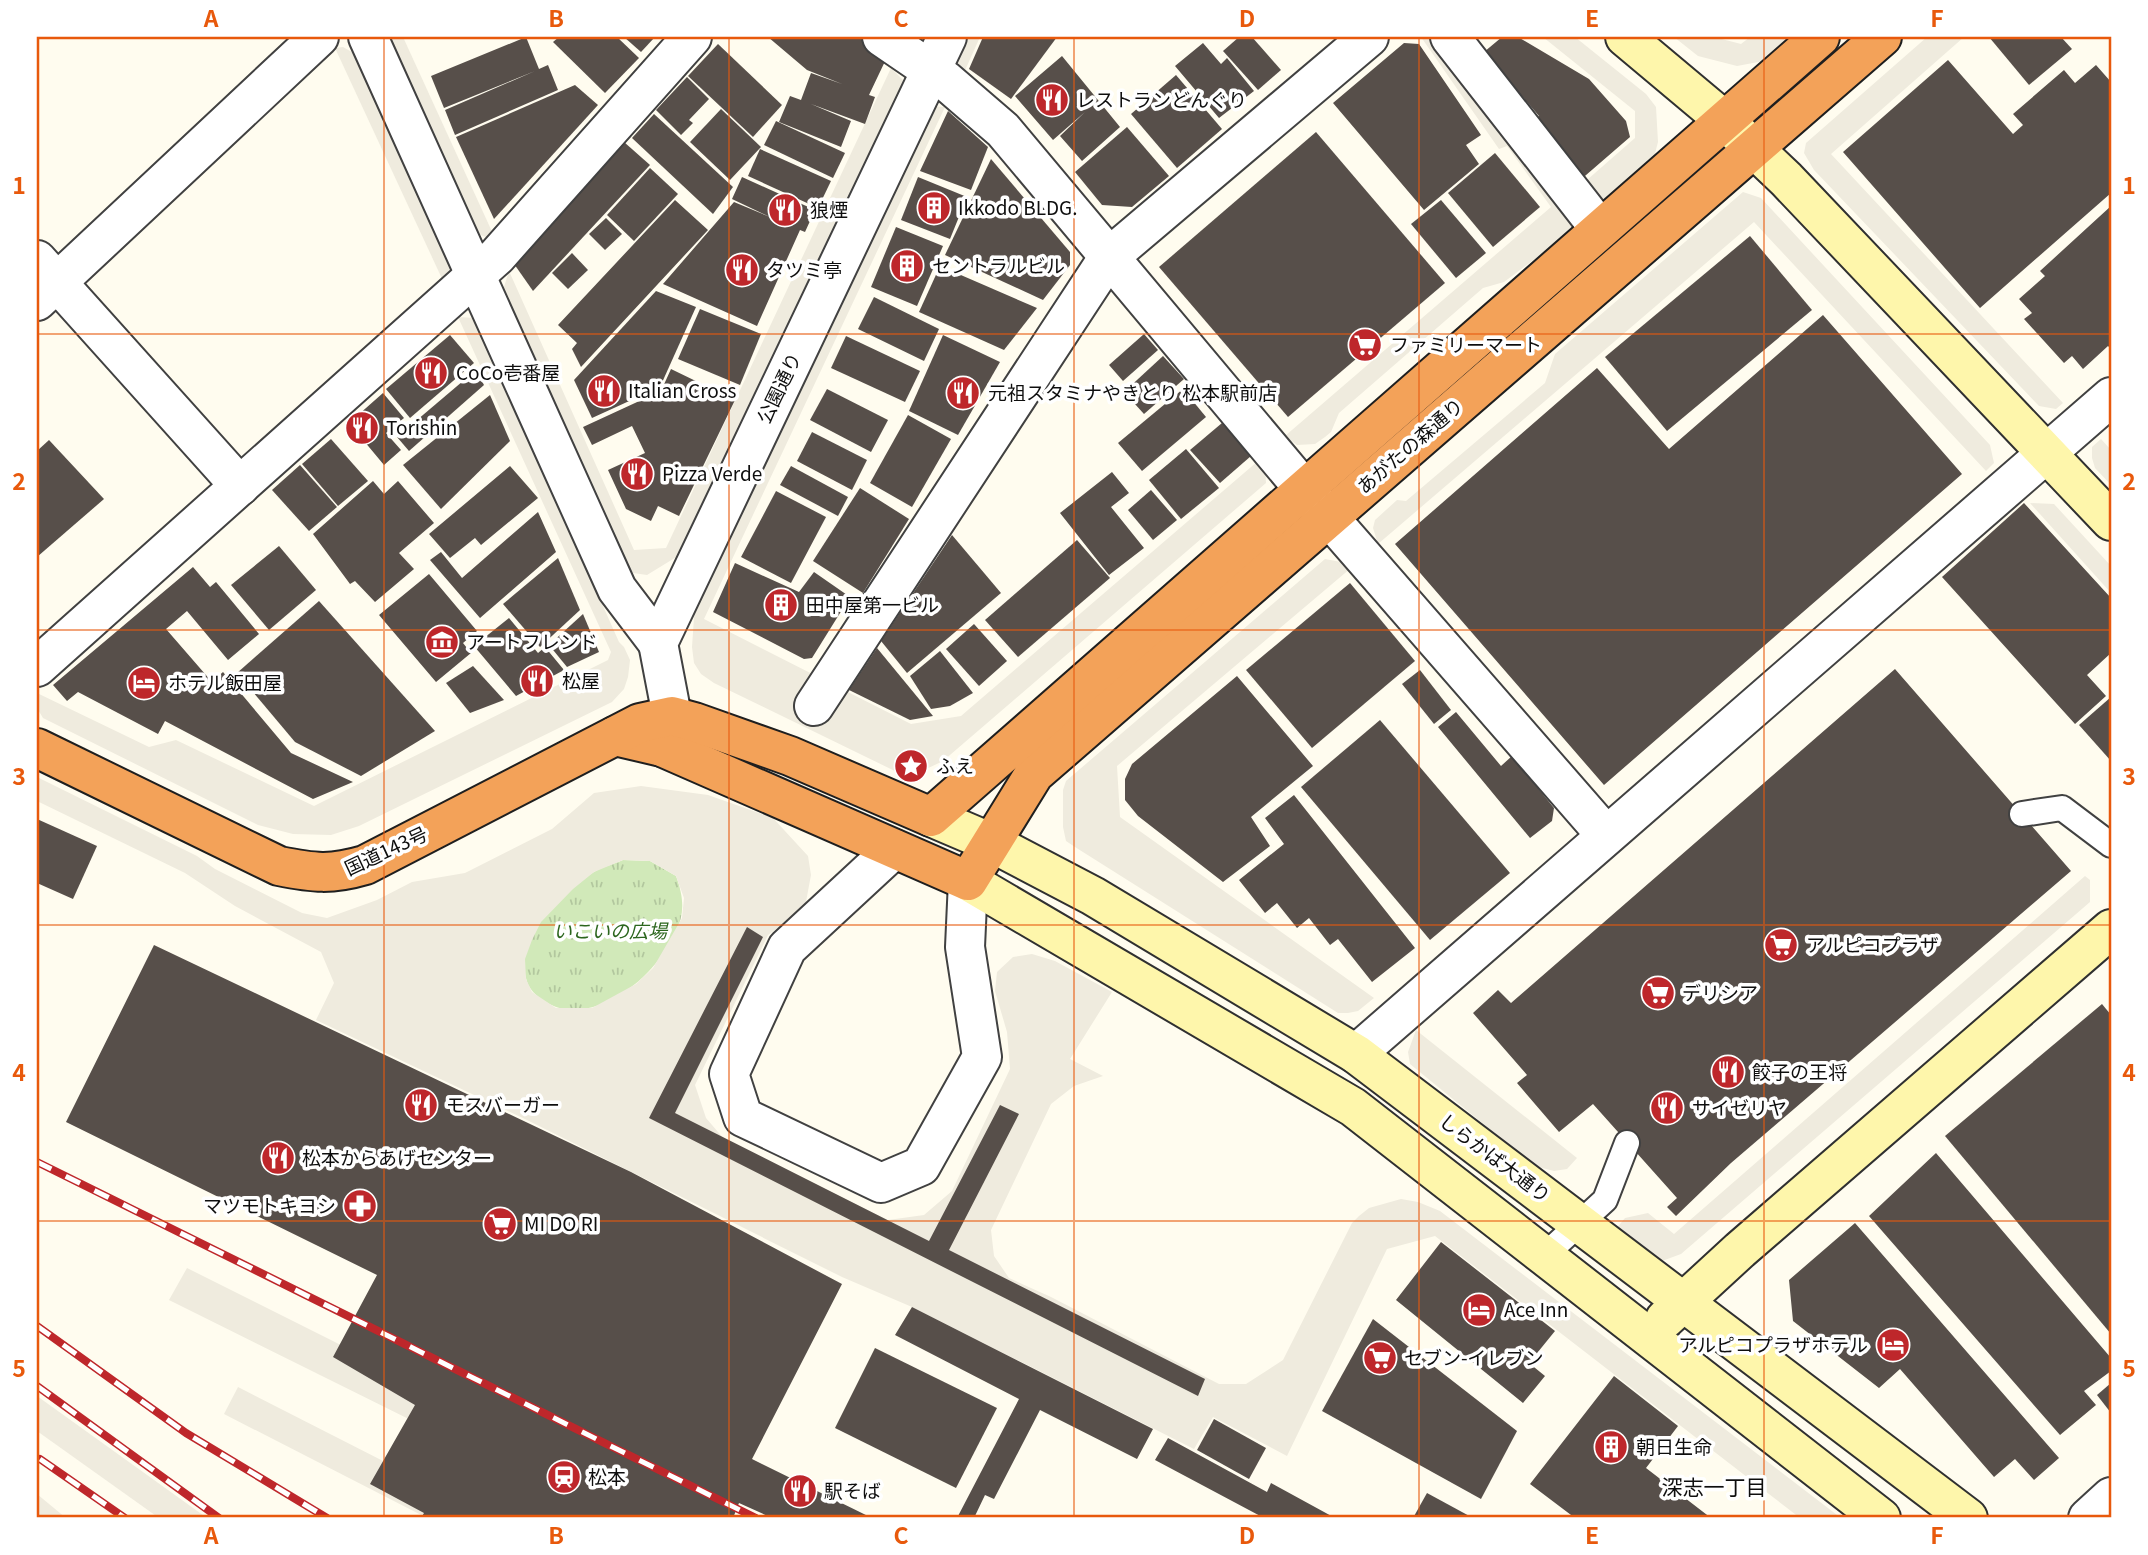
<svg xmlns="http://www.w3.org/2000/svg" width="2148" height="1555" font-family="Georgia,'Noto Sans JP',serif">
  <defs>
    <pattern id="park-tufts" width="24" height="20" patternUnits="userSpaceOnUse" patternTransform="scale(1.75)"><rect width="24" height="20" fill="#d1e9b9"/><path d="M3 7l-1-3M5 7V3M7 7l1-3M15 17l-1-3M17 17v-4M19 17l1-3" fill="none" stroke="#b2c79e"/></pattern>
  </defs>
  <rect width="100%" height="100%" fill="#fffcef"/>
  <path fill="url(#park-tufts)" d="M623,860L650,861L676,876C689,911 681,928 659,959C637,990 584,1026 546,1002C537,997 528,989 526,978C515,938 562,891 594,872C602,867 614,864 623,860Z"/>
  <g fill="#efebde" fill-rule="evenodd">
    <path d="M387,37H403L494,236L488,238L476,233Z"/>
    <path d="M957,37H980L962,77L949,55Z"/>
    <path d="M1421,37H1436L1576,228L1504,282L1483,288L1339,413L1331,432L1325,437L1315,444L1297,445L1285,436L1551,207L1507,146L1499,149Z"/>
    <path d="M1543,37H1575L1646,94L1656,107L1658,142L1653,161L1604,205L1579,187L1635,138V111Z"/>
    <path d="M1674,37H1714L1741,44L1750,37H1796L1769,60L1737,66L1698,56Z"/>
    <path d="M1927,37H1964L1831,154L2063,403L2056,409L2039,406L1814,170L1804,153L1806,143Z"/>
    <path d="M343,47L357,55L453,267L444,283L335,48Z"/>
    <path d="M891,68L906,83L678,556L647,575L633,573L625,564L503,290L509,271L634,550L666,548Z"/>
    <path d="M929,106L945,107L704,619L911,724L961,716L1258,461L1265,467L1266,483L943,761L920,772L899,773L714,683L701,674L694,663L692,647L695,603Z"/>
    <path d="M1743,192L1761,198L1990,445L1994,463L1986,471L1754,222L1378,544L1373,528L1375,520L1397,500L1406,501L1545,383L1555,354Z"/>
    <path d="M458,317L475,318L619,642L624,647L630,660L628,677L624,689L612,702L359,826L331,835L293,834L258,825L43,718L37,708V693L149,747L176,740L314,806L608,660L611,652Z"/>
    <path d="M2101,439L2111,450V485L2095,468L2092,458V447Z"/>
    <path d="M2030,503L2054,504L2111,566V593Z"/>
    <path d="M1325,559L1346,563L1351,568L1117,766L1120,817L1374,998L1358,1011L1348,1013H1338L1075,847L1066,841L1063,827V790L1066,781Z"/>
    <path d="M37,777L197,856L215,869L302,913L327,918L377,900L412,882L465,873L552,829L594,793L641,786L708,795L773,818L808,856L811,875L805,907L768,935L695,1085L706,1118L724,1139L888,1220L924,1215L952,1191L1010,1069L1007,1032L995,991L997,972L1013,957L1032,954L1055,961L1112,992L1070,1059L1103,1076L1074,1086L1051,1104L991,1230L994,1256L1009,1278L1051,1297L1219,1384H1246L1283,1360L1352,1223L1359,1216L1369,1208L1401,1199L1418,1202L1440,1211L1841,1518H1800L1435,1236L1387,1249L1287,1456L1213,1417L1194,1449L912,1307L842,1277L525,1119L316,1020L334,983L321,952L235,906L185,873L37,801ZM623,860L650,861L676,876L684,898L682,918L653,968L636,984L592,1008H556L532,992L526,979L525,959L532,940L541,922L573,889L594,872Z"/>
    <path d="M2085,876L2090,880V902L1681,1254L1662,1261L1616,1229L1625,1218L1648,1213L1674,1234Z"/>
    <path d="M1416,1030L1577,1158L1567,1169L1554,1171L1535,1166L1410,1064L1408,1052Z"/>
    <path d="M187,1268L686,1518H608L169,1300Z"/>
    <path d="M238,1387L495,1518H427L224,1414Z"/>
    <path d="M37,1396L207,1518H159L37,1431Z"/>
    <path d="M37,1494L66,1518H37Z"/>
  </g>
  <g fill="#574f4a">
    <path d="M526,37L539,69L548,65L558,90L455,135L445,110L535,71L444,108L431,76Z"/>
    <path d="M559,37H617L639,58L605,93L553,42Z"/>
    <path d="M624,37H655L641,52Z"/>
    <path d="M768,37H862L888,55L869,95L875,97L865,124L811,104L851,121L841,147L779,122L790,96L801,100L811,73L842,84L807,70Z"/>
    <path d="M983,37H1057L1011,99L969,69Z"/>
    <path d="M1239,37H1252L1281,70L1258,90L1223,51Z"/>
    <path d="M1502,37H1518L1589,79L1626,121L1630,137L1578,182L1530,125L1539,116L1484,52Z"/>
    <path d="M1989,37H2061L2072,49L2029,85Z"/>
    <path d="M1203,43L1221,64L1227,58L1254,91L1219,118L1175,66Z"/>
    <path d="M1404,43L1419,44L1481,135L1466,145L1479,164L1424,210L1333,103Z"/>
    <path d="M718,44L782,105L753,137L688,76Z"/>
    <path d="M1062,56L1120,127L1082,161L1060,136L1085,112L1053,140L1015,96Z"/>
    <path d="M1948,60L2013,134L2023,125L2013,114L2064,70L2075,83L2096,65L2111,82V193L1980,308L1843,152Z"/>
    <path d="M1176,75L1222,129L1177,168L1131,114Z"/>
    <path d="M687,77L709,99L689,120L693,123L681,135L656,110Z"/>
    <path d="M575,85L598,105L494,219L456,137Z"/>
    <path d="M721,109L761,147L730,180L690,142Z"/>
    <path d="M948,111L988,147L971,190L920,171Z"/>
    <path d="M654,114L733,187L713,214L632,138Z"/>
    <path d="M776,121L845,153L833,178L764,145Z"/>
    <path d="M1127,127L1169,176L1132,207L1102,205L1075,172Z"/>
    <path d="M1316,132L1445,283L1288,417L1159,267Z"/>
    <path d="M624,142L650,165L533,291L512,261Z"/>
    <path d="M760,149L831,181L818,208L748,176Z"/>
    <path d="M1495,153L1540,207L1493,247L1448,193Z"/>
    <path d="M991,159L1070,252V265L1043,300L945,255Z"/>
    <path d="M650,168L678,194L634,241L607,215Z"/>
    <path d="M742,177L815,210L805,232L800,230L757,326L663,284L734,202L770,217L732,199Z"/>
    <path d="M918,177L967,197L950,239L901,220Z"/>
    <path d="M675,200L708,230L581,367L572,349L577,343L558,325Z"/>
    <path d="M1441,200L1486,253L1456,278L1411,224Z"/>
    <path d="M2111,206V349L2108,346L2083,369L2072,356L2064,363L2024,319L2032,313L2019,299L2045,276L2040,271Z"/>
    <path d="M606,218L622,234L605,250L589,234Z"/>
    <path d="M896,227L943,246L917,306L871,287Z"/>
    <path d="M1750,236L1812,310L1667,431L1605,357Z"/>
    <path d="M572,253L588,270L568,289L552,273Z"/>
    <path d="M940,266L1037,308L1004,350L919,312Z"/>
    <path d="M656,291L696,307L660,387L592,418L574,380Z"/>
    <path d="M874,297L939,329L924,361L858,329Z"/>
    <path d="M700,309L761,334L740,385L678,359Z"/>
    <path d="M1823,315L1962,474L1604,785L1395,544L1597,368L1669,449Z"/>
    <path d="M1144,334L1158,350L1123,381L1109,365Z"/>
    <path d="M450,335L474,363L410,418L386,389Z"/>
    <path d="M943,335L1000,362L958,435L909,411Z"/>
    <path d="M846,336L920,371L905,402L831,368Z"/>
    <path d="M1163,356L1184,379L1144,414L1124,392Z"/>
    <path d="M671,369L735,400L679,516L658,506L651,521L626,509L608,470L645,453L632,426L592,445L583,427L661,391Z"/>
    <path d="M476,370L484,385L409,451L397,437Z"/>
    <path d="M827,389L888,420L871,452L810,420Z"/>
    <path d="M1183,389L1206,417L1142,471L1118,443Z"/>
    <path d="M383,393L404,418L386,433L401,450L384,465L349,423Z"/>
    <path d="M490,395L510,441L441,509L403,465Z"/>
    <path d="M908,415L951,439L912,507L870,483Z"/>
    <path d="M1222,423L1251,456L1220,483L1190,450Z"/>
    <path d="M812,432L867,460L852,490L797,461Z"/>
    <path d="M331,439L368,481L338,506L302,464Z"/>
    <path d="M49,440L104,499L37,557V451Z"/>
    <path d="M1186,449L1219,488L1181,519L1149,480Z"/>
    <path d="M300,465L337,507L309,531L272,490Z"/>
    <path d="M510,466L538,498L481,545L475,538L450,558L429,534Z"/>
    <path d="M791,466L848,497L838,516L780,485Z"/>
    <path d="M1112,472L1129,493L1111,507L1144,548L1109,575L1060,513Z"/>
    <path d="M373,481L384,494L398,481L434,523L399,553L414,569L375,602L355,581L350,584L313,534Z"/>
    <path d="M860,488L909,519L863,593L813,561Z"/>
    <path d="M1151,490L1177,520L1153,540L1128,510Z"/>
    <path d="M776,491L826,517L791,583L741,557Z"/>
    <path d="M2024,503L2111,598V653L2087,675L2106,696L2075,724L1942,577Z"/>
    <path d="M538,512L556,552L480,618L430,560L441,552L462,578Z"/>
    <path d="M952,535L1001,593L907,673L881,641Z"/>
    <path d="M1077,540L1110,578L1018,657L985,620Z"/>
    <path d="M279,546L316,590L269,630L231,585Z"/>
    <path d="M558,558L580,610L540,647L503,604Z"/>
    <path d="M735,563L799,592L814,572L850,597L812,658L804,659L713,612Z"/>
    <path d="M193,567L210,587L216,582L259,634L228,660L187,611L166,629L212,682L223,672L291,753L353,782L313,799L165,721L158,734L78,692L67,701L53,685Z"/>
    <path d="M429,574L477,631L463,643L471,653L436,682L379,615Z"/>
    <path d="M1350,583L1415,661L1312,748L1246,670Z"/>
    <path d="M319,601L435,731L361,776L295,742L237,673Z"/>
    <path d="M583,614L599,652L567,667L549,645Z"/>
    <path d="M509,618L538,653L545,647L564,670L516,696L474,646Z"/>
    <path d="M974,624L1007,661L979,686L946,649Z"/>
    <path d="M877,648L933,716L910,720L849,690Z"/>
    <path d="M940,651L973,693L950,706L931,709L910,676Z"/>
    <path d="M473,666L504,700L470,713L446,683Z"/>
    <path d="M1895,669L2071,871L1731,1163L1676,1216L1667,1207L1677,1198L1593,1104L1559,1132L1517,1083L1527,1075L1473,1013L1498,990L1511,1003Z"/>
    <path d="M1420,670L1451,710L1434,724L1402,684Z"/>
    <path d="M1237,676L1313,766L1251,817L1270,846L1223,882L1138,816L1125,800V779L1132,764Z"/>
    <path d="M2111,697V761L2079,725Z"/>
    <path d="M1456,712L1501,766L1512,756L1554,808L1552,821L1530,838L1438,727Z"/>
    <path d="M1380,720L1510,873L1430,940L1301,787Z"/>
    <path d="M1294,795L1415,948L1372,982L1338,939L1330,945L1309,918L1297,928L1277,903L1265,913L1239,880L1284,844L1265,818Z"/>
    <path d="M37,819L97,846L73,899L37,883Z"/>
    <path d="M747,927L763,937L675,1113L929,1241L1000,1105L1019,1114L949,1250L1205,1379L1198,1396L649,1118Z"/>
    <path d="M154,945L631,1172L842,1284L752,1459L872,1518H772L739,1503L733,1518H421L424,1513L370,1484L415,1405L333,1357L377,1275L66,1122Z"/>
    <path d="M2102,1004L2111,1015V1334L1945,1136Z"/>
    <path d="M1936,1153L2111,1358V1371L2084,1391L2096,1405L2060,1435L1869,1216Z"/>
    <path d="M1855,1223L2059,1458L2034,1480L2015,1459L1994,1477L1900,1369L1879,1388L1793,1321L1789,1280Z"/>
    <path d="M1441,1242L1555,1331L1529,1363L1545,1376L1523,1403L1396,1300Z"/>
    <path d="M912,1307L1153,1429L1137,1459L1040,1410L994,1499L985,1495L974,1518H957L1019,1399L895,1335Z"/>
    <path d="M1373,1319L1517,1431L1481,1499L1322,1411Z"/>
    <path d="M875,1348L997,1408L956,1488L835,1428Z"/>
    <path d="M1614,1376L1678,1426L1646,1468L1711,1518H1575L1530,1484Z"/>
    <path d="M2111,1383V1413L2097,1395Z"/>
    <path d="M1214,1419L1266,1448L1249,1479L1197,1450Z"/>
    <path d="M1168,1438L1267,1492L1271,1483L1335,1518H1264L1155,1460Z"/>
    <path d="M1427,1493L1473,1518H1413Z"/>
  </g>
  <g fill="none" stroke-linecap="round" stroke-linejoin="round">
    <g stroke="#414141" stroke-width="28">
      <g id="lane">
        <path d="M2022,814L2062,808L2111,845"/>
        <path d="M1545,1255L1605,1200L1627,1143"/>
      </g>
    </g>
    <g stroke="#414141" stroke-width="42">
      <g id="street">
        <path d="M368,37L617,589L658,643"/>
        <path d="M882,37L945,80L1003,130L1304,489L1605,834"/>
        <path d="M1450,37L1600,229"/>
        <path d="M37,260L240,486"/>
        <path d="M37,301L319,37"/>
        <path d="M37,667L497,256L692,37"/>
        <path d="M814,706L1108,258L1369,37"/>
        <path d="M662,747L672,716L658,643L947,37"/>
        <path d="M894,849L787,948L729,1074L743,1117L881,1183L921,1166L982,1057L965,947L968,881"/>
        <path d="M1356,1054L2111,397"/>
        <path d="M2088,1518L2111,1497"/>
      </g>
    </g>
    <g stroke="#303030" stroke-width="42">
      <g id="secondary">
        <path d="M1625,37L1724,120L1786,179L2111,521"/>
        <path d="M931,817L992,843L1093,896L1356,1054L1968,1518"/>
        <path d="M968,881L1353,1107L1881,1518"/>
        <path d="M1665,1319L1740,1250L2111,929"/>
      </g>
    </g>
    <g stroke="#1f1f1f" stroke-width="42">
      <g id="highway">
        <path d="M615,736L662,747L968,881L1034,774L1882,37"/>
        <path d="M37,748L279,866C314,873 331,875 365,865L640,723L672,716L694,722L790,756L931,817L1820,37"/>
      </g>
    </g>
    <use href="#lane" stroke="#fff" stroke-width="24"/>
    <use href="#street" stroke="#fff" stroke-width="38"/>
    <use href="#secondary" stroke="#fef6ab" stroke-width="38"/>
    <use href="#highway" stroke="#f3a259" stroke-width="38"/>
    <g stroke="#be272b" stroke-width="8">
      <g id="rail">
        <path d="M37,1162L756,1518"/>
        <path d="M37,1326L186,1433L327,1518"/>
        <path d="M37,1386L219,1518"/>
        <path d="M40,1459L125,1518"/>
      </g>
    </g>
    <use href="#rail" stroke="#fff" stroke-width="5" stroke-dasharray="16" stroke-linecap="butt"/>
  </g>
  <path fill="none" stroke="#e8590c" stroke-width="2" stroke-opacity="0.55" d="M384,37V1518M729,37V1518M1074,37V1518M1419,37V1518M1764,37V1518M37,334H2111M37,630H2111M37,925H2111M37,1221H2111"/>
  <defs>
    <g id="restaurant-disc" transform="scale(1.75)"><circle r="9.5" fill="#be272b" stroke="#fff"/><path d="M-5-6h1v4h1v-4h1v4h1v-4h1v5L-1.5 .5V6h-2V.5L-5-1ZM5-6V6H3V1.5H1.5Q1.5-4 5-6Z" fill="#fff"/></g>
    <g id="building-disc" transform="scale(1.75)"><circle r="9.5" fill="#be272b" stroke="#fff"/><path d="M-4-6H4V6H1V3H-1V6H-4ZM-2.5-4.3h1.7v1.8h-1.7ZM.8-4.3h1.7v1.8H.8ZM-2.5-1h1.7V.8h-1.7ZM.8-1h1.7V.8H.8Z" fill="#fff"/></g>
    <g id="supermarket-disc" transform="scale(1.75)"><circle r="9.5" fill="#be272b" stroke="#fff"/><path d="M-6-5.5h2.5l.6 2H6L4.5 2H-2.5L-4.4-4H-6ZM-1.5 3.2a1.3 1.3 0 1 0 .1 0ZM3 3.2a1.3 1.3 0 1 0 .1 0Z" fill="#fff"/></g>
    <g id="museum-disc" transform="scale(1.75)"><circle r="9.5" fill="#be272b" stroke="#fff"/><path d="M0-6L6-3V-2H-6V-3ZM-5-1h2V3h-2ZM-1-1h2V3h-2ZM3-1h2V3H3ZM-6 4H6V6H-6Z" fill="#fff"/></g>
    <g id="hotel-disc" transform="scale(1.75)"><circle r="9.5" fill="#be272b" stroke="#fff"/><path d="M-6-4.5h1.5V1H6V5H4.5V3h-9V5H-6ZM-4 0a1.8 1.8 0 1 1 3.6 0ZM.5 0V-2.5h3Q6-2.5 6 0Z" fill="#fff"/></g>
    <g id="sight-disc" transform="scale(1.75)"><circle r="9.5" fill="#be272b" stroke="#fff"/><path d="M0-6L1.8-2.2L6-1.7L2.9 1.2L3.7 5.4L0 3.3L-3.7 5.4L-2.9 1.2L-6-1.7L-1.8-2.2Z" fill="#fff"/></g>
    <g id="pharmacy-disc" transform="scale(1.75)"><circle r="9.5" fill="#be272b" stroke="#fff"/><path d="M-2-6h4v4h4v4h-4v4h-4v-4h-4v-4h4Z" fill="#fff"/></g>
    <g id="station-disc" transform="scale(1.75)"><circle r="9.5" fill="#be272b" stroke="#fff"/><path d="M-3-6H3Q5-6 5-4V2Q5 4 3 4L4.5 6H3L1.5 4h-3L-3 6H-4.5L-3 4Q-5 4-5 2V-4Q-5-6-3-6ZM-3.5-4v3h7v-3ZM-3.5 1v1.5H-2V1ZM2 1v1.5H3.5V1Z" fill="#fff"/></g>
  </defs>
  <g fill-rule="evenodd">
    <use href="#restaurant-disc" x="1052" y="100"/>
    <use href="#building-disc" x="934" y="208"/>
    <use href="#restaurant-disc" x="785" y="210"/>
    <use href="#building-disc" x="907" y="266"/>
    <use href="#restaurant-disc" x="742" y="270"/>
    <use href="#supermarket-disc" x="1365" y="345"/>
    <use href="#restaurant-disc" x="431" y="373"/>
    <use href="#restaurant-disc" x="604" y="391"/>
    <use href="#restaurant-disc" x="963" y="393"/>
    <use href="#restaurant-disc" x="362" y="428"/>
    <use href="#restaurant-disc" x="637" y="474"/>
    <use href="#building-disc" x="781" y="605"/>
    <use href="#museum-disc" x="442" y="642"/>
    <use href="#restaurant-disc" x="537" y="681"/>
    <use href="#hotel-disc" x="144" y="683"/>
    <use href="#sight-disc" x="911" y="766"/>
    <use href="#supermarket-disc" x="1781" y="945"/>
    <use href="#supermarket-disc" x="1658" y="993"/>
    <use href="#restaurant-disc" x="1728" y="1072"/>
    <use href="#restaurant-disc" x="421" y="1105"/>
    <use href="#restaurant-disc" x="1667" y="1108"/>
    <use href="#restaurant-disc" x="278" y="1158"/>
    <use href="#pharmacy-disc" x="360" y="1206"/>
    <use href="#supermarket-disc" x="500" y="1224"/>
    <use href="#hotel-disc" x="1479" y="1310"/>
    <use href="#hotel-disc" x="1893" y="1345"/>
    <use href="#supermarket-disc" x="1380" y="1358"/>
    <use href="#building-disc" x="1611" y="1447"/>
    <use href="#station-disc" x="564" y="1477"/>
    <use href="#restaurant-disc" x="800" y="1491"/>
  </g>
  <g text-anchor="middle" stroke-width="7" stroke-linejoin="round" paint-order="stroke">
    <g font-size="19" fill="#0e0e0e" stroke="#fff" text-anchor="start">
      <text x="1076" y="107">レストランどんぐり</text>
      <text x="958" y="215">Ikkodo BLDG.</text>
      <text x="810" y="217">狼煙</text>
      <text x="932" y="273">セントラルビル</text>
      <text x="766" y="277">タツミ亭</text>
      <text x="1390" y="352">ファミリーマート</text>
      <text x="456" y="380">CoCo壱番屋</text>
      <text x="628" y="398">Italian Cross</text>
      <text x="988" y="400">元祖スタミナやきとり 松本駅前店</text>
      <text x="386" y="435">Torishin</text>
      <text x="662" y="481">Pizza Verde</text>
      <text x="806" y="612">田中屋第一ビル</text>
      <text x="466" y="649">アートフレンド</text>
      <text x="562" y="688">松屋</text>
      <text x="168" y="690">ホテル飯田屋</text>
      <text x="936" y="773">ふえ</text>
      <text x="1806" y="952">アルピコプラザ</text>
      <text x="1682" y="1000">デリシア</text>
      <text x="1752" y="1079">餃子の王将</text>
      <text x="446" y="1112">モスバーガー</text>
      <text x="1692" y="1115">サイゼリヤ</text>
      <text x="302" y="1165">松本からあげセンター</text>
      <text x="336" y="1213" text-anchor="end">マツモトキヨシ</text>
      <text x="524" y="1231">MI DO RI</text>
      <text x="1504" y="1317">Ace Inn</text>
      <text x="1868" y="1352" text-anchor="end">アルピコプラザホテル</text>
      <text x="1404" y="1365">セブン-イレブン</text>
      <text x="1636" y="1454">朝日生命</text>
      <text x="588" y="1484">松本</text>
      <text x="824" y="1498">駅そば</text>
    </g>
    <g font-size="19" fill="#0e0e0e" stroke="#fff">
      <text transform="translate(779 388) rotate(-64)" y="7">公園通り</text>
      <text transform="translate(1410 446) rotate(-41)" y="7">あがたの森通り</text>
      <text transform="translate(386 851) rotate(-25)" y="7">国道143号</text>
      <text transform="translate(1495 1158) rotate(37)" y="7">しらかば大通り</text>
    </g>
    <g font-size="19" font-style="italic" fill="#2c661e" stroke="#fff">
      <text x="610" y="938">いこいの広場</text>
    </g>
    <g font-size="21" fill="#0e0e0e" stroke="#fff">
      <text x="1714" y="1495">深志一丁目</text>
    </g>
  </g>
  <rect width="2148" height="1555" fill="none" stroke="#ffffff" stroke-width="77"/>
  <rect x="38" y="38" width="2072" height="1478" fill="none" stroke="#e8590c" stroke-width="2.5"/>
  <g font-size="23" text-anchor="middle" font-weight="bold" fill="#e8590c">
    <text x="211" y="27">A</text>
    <text x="556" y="27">B</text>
    <text x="901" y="27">C</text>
    <text x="1247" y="27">D</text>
    <text x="1592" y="27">E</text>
    <text x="1937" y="27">F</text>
    <text x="19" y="194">1</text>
    <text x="2129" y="194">1</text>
    <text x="19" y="490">2</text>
    <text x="2129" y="490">2</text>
    <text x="19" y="785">3</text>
    <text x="2129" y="785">3</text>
    <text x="19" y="1081">4</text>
    <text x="2129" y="1081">4</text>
    <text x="19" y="1377">5</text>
    <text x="2129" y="1377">5</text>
    <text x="211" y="1544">A</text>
    <text x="556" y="1544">B</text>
    <text x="901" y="1544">C</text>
    <text x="1247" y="1544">D</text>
    <text x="1592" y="1544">E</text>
    <text x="1937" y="1544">F</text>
  </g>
</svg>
